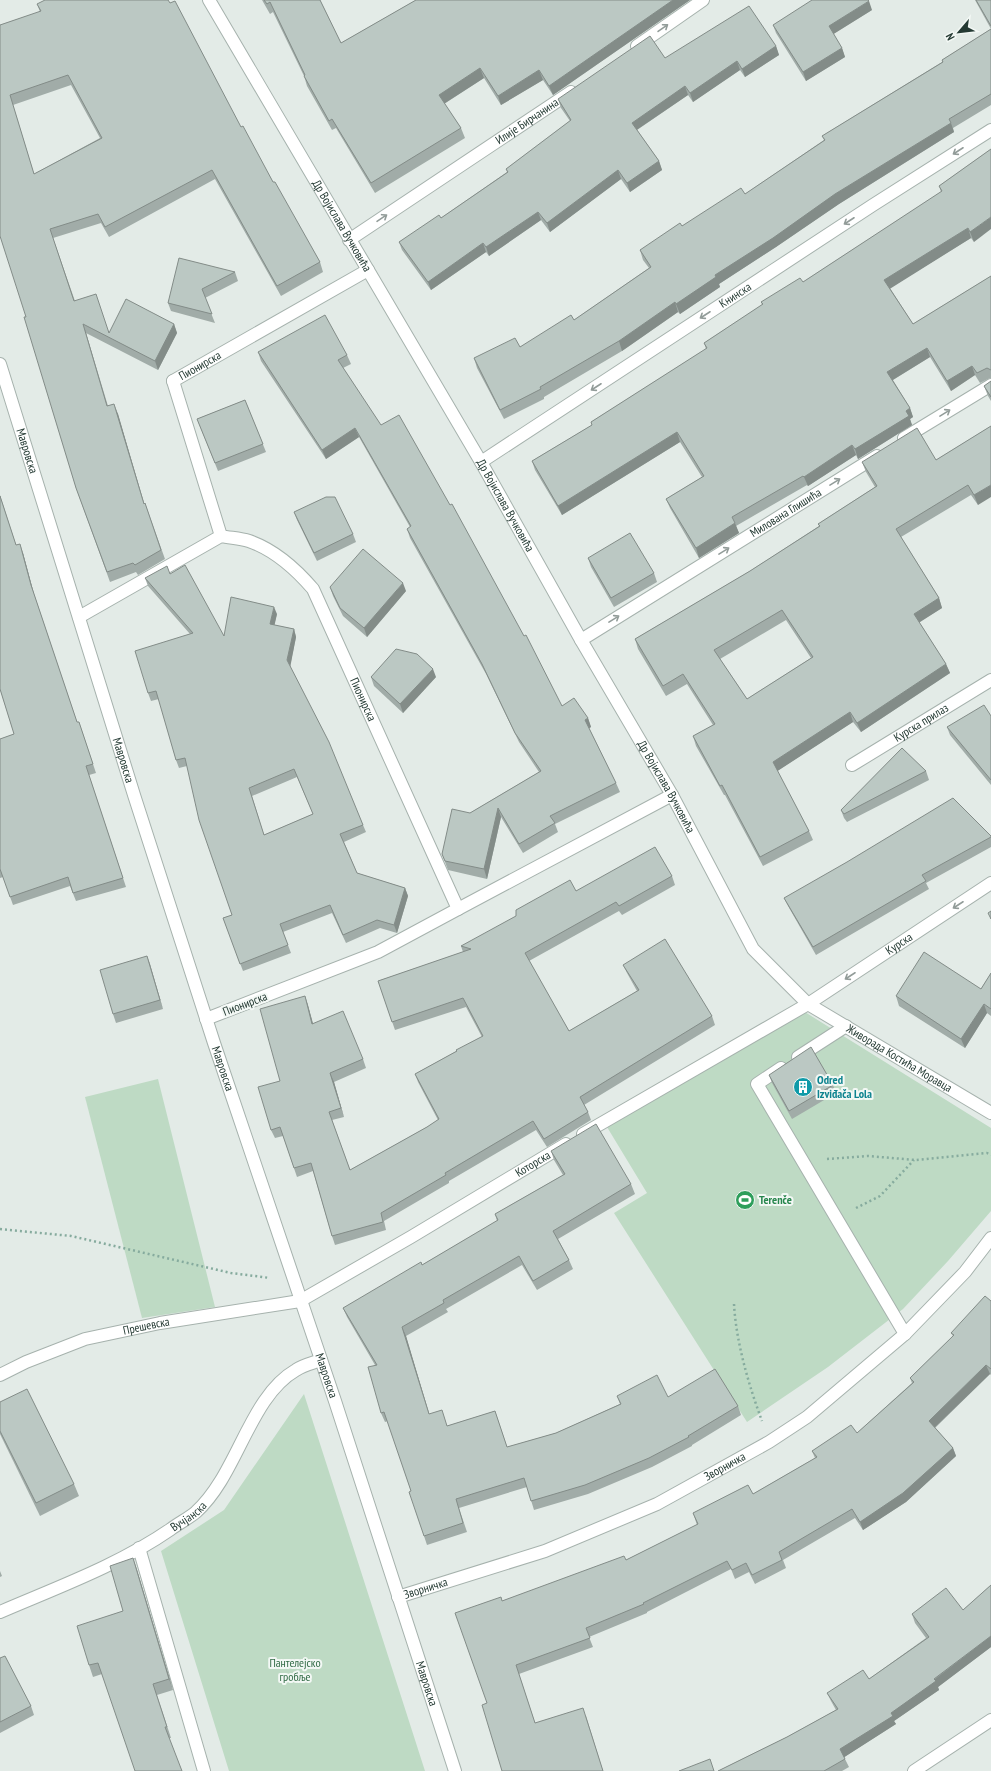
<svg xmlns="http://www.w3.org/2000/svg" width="991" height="1771" font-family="'PT Sans Narrow',sans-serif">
  <rect width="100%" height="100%" fill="#e3ebe7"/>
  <g fill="#bedac4">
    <path d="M800,1009L991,1128V1211L948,1261L903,1309L828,1367L747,1422L614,1213L647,1193L607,1127Z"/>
    <path d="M158,1079L215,1307L142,1318L85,1097Z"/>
    <path d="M304,1394L425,1771H229L161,1551L224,1510Z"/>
  </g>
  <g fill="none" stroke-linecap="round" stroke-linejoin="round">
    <g stroke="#a6b2ad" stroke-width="14">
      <g id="service">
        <path d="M173,381L221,536"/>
        <path d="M798,1057L846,1026"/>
        <path d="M781,1068L757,1084L905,1334"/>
      </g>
    </g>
    <g stroke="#a6b2ad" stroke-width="14">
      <g id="minor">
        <path id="s1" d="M209,0L481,462L581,640L672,795L753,949L808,1004L991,1113"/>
        <path d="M637,46L703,0"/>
        <path id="s2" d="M349,240L571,92"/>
        <path id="s3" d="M0,364L134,795L214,1043L335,1401L455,1771"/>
        <path id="s4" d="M173,381L368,270"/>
        <path d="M904,438L991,385"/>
        <path id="s5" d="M481,462L873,205L991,130"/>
        <path id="s6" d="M79,617L221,536C230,538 240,538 249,541C275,550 295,568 313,589L458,909L378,952L206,1019"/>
        <path id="s7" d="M581,640L877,456"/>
        <path id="s8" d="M852,765L991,680"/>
        <path d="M458,909L672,795"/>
        <path id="s9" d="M583,1134L808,1004L991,883"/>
        <path id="s10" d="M0,1375L26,1362L85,1339L160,1323L300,1301L411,1237L566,1144"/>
        <path d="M139,1548L204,1771"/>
        <path id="s11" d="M398,1597L545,1551L657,1504L769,1442L807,1417L905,1334L965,1272L991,1238"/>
        <path id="s12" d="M0,1612C58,1587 119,1565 171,1529C179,1523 189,1518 196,1512C238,1474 249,1397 296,1370C303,1365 313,1363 321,1360"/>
        <path d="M914,1771L991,1720"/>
      </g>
    </g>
    <g stroke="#86ab9e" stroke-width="2.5" stroke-dasharray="2 3" stroke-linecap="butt">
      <path d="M827,1159L868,1156L916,1160L987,1153L991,1155"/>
      <path d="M856,1208L880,1196L914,1160"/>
      <path d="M0,1229L71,1236L231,1273L270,1278"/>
      <path d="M734,1304C736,1342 749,1386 762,1421"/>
    </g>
    <use href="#service" stroke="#fff" stroke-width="12"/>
    <use href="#minor" stroke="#fff" stroke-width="12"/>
  </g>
  <g fill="#a1aca8" fill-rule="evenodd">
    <path d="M262,0H320L341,43L416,0H690L553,95L543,80L501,105L484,78L444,104L461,128L465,138L375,193L336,128L332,130L307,86L304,76L273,12L270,14Z"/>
    <path d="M975,0H991V29Z"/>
    <path d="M37,4L241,127L320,262L323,272L281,296L215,179L109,237L101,223L53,238L75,301L109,333L174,324L177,333L158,370L86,333L108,406L118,414L144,504L145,503L165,559L138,575L136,572L110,582L76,488L26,317L0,25L40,12ZM71,85L100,138L34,174L13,105Z"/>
    <path d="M872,10L833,34L842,48L845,57L806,81L776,33L773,25Z"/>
    <path d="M991,29V105L953,128L954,132L839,204L776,247L719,284L720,287L680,314L678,312L622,351L544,397V399L504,419L477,368L474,358L520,347L574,320L649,268L643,260L640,250L682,226L745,194L824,140L822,136L942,62V60Z"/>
    <path d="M776,46L779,55L745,77L740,70L693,102L688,95L637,130L659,161L662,170L630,192L621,179L550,232L541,220L489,256L486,252L431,290L402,250L399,242L441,218L507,172L506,169L570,121L561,108L558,99L665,58Z"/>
    <path d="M991,149L974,242L971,238L890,288L913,324L991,276V378H990L980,383L975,375L951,391L930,357L893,380L910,408L913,417L910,419L912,425L858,459L856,455L808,486L807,485L736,526L739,533L699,558L670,508L666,499L702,477L680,442L562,515L535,470L532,461L592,425L591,422L706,349L704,343L762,305L761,302L803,282L941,192L939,186Z"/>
    <path d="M235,272L238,281L205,298L215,323L171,311L168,303Z"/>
    <path d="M258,352L347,355L351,364L343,368L562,706L588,718L591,727L589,728L616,783L620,792L555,824L558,832L523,853L501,817L487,879L448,870L442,854L470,813L539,772L519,742L486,674L410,538L407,529L410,527L359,437L326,459L261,361Z"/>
    <path d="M991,381V401L988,396L984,386Z"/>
    <path d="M245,400L266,452L218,471L197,419Z"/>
    <path d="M991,426L978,505L971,495L901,537L939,598L942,608L919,622L946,664L950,673L861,732L853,722L777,771L809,831L813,840L763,866L725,795H724L696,746L693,736L713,725L687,684L666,696L638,649L635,639L750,571L819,526L818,524L875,487L866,472L862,462L936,460ZM786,620L811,658L747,699L720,659Z"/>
    <path d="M0,495L16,545L23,553L34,594L77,722H79L96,773L89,775L126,887L76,901L70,886L13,905L3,877L0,878V739L14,734L0,689Z"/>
    <path d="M294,512L353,534L356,542L317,561L297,520Z"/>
    <path d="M588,558L654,573L657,582L614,607L591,567Z"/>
    <path d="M170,574L224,636L277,614L274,625L294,629L296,637L290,666L363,825L366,832L344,842L357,873L405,888L408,896L397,933L380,928L346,943L332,913L283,932L291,953L243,971L223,918L232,915L187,766L179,768L176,760L159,699L151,701L148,693L190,634L148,586L145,578ZM297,777L313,814L264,835L252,796Z"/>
    <path d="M330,587L406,591L367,637L343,616L333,596Z"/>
    <path d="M371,677H436L403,713L374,686Z"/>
    <path d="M991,716V785L950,735L947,727Z"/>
    <path d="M926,771L929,780L847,822L844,818L841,810Z"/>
    <path d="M991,836V847L926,883L929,889L816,955L788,906L784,898Z"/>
    <path d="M672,876L675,885L622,915L619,911L529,961L569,1031L637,991L627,973L623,965L712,1016L715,1025L584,1105L588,1112L591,1120L547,1147L536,1130L449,1181V1183L384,1221L386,1230L335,1245L332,1236L313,1171L297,1177L283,1136L275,1138L271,1130L280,1081L305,996L313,1023L363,1059L366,1068L334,1082L344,1117L332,1120L350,1170L427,1127L438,1120L418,1082L415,1074L482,1037L466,1007L395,1030L378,981L463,952L461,946L576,891Z"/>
    <path d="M147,956L163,1009L116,1023L113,1014Z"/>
    <path d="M991,973V1016L987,1013L965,1048L899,1006L896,996L981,989Z"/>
    <path d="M769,1075L833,1085L836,1093L792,1119L772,1083Z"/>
    <path d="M551,1151L631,1184L635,1194L558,1239L569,1260L573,1269L537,1290L522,1265L446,1309L448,1312L406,1336L429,1414L447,1426L495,1411L507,1447L556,1433L620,1404L617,1396L668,1397L738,1406L741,1415L692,1445V1446L652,1467L588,1494L534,1510L527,1487L459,1508L467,1532L427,1545L424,1536L411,1491L388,1421L385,1422L381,1413L375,1365L347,1317L343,1308L422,1265L497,1221L495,1214L563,1175L554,1160Z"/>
    <path d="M991,1301V1375L990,1374L935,1428L953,1448L956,1456L906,1502L863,1530L855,1518L783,1560L786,1568L755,1584L749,1572L735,1579L731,1569L647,1612V1613L589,1637L593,1647L519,1674L535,1723L586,1716L603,1771H502L487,1703L502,1601L626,1560L697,1525L693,1513L753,1494L815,1458L812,1451L857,1433L912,1383L910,1378L953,1336L951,1333Z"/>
    <path d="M0,1402L74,1484L79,1496L40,1516L0,1434Z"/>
    <path d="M133,1558L137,1570L173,1690L157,1695L171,1738H169L102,1674L93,1677L89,1665L123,1611Z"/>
    <path d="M0,1571L2,1576L0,1577Z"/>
    <path d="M991,1585V1647L938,1687L939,1690L894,1721L896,1724L844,1757L849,1767L842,1771H718L787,1737L836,1710L831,1701L827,1693L869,1679L926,1638L915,1623L912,1614L963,1610Z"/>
    <path d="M0,1658L31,1706L34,1715L0,1733Z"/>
  </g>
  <g fill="#838c88">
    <path d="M673,0H690L553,95L549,86Z"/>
    <path d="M869,1L872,10L832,35L829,26Z"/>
    <path d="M776,46L779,55L745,77L742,69Z"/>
    <path d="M842,48L845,57L806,81L803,72Z"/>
    <path d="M737,61L740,70L693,102L690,93Z"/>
    <path d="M480,68L484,78L442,105L439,95Z"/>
    <path d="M539,70L543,80L501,105L498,96Z"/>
    <path d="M685,86L688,95L635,131L632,123Z"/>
    <path d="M951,123L954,132L839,204L776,247L719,284L720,287L680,314L676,304L715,275L835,194Z"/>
    <path d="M659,161L662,170L630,192L627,183Z"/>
    <path d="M618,170L621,179L550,232L547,223Z"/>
    <path d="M538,212L541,220L489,256L486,247Z"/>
    <path d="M991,217V229L974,242L970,232Z"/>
    <path d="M968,228L971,238L888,290L884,280Z"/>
    <path d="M483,243L486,252L431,290L428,282Z"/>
    <path d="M675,302L678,312L622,351L619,341Z"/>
    <path d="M83,324L86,333L110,416L107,406Z"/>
    <path d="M174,324L177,333L158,370L155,361Z"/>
    <path d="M927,348L930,357L891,381L887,372Z"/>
    <path d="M972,366L975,375L951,391L947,381Z"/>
    <path d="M114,404L118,414L147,513L144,504Z"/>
    <path d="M910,408L913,417L910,419L912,425L858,459L855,449Z"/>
    <path d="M355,428L359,437L326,459L322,450Z"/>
    <path d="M677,432L680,442L562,515L558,506Z"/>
    <path d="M852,445L856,455L808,486L804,477Z"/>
    <path d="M991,485V497L978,505L974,495Z"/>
    <path d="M735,523L739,533L699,558L696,548Z"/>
    <path d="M20,544L23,553L34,594L31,585Z"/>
    <path d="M403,583L406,591L367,637L364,628Z"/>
    <path d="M939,598L942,608L917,624L914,614Z"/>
    <path d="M274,607L277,614L273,632L270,624Z"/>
    <path d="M294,629L296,637L290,668L287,660Z"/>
    <path d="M946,664L950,673L861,732L857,723Z"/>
    <path d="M433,669L436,677L403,713L400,704Z"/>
    <path d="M850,712L853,722L776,772L773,762Z"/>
    <path d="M588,718L591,727L588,729L585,720Z"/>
    <path d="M498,808L501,817L487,879L484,869Z"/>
    <path d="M405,888L408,896L397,933L394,925Z"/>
    <path d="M147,956L150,964L163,1009L160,1000Z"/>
    <path d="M305,996L308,1005L315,1032L312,1024Z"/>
    <path d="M984,1004L987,1013L965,1048L961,1039Z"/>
    <path d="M330,1073L334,1082L344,1117L341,1108Z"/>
    <path d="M402,1327L406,1336L432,1423L429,1414Z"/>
    <path d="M986,1365L990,1374L932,1430L929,1421Z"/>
    <path d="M953,1448L956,1456L906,1502L863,1530L860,1522Z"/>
    <path d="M133,1558L137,1570L173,1690L169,1679Z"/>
    <path d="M991,1636V1647L938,1687L939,1690L894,1721L896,1724L843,1758L840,1749L891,1713Z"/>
  </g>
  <g fill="#bbc8c3" stroke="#838c88" fill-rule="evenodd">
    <path d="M45,0H168L170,3L175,1L241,127L243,126L273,182H275L320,262L277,286L212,170L105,227L98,214L50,229L74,301L96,294L109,333L126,299L174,324L155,361L83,324L107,406L114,404L144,504L145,503L161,550L135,565L133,563L107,572L76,488L24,317H26L0,236V25L41,11L37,4ZM68,75L102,138L34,174L10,95Z"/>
    <path d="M264,0H320L341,43L416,0H673L549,86L539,70L498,96L480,68L439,95L461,128L371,183L332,119L329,121L304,76L305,75L270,2L267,4Z"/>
    <path d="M812,0H868L869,1L829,26L842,48L803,72L773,25Z"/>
    <path d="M976,0H991V26Z"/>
    <path d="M749,6L776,46L742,69L737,61L690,93L685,86L632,123L659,161L627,183L618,170L547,223L538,212L486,247L483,243L428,282L399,242L439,215L441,218L508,172L506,169L571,120L558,99L650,36L665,58Z"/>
    <path d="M991,29V94L949,119L951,123L835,194L773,238L715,275L716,277L676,304L675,302L619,341L540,387L541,389L500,410L474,358L515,338L520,347L571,315L574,320L651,267L640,250L680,223L682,226L741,188L745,194L825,140L822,136L943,62L942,60Z"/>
    <path d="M991,149V217L970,232L968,228L884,280L913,324L991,276V370L987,368L977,373L972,366L947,381L927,348L887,372L910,408L906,411L909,416L855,449L852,445L804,477L803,476L732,517L735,523L696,548L666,499L704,476L677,432L558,506L532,461L592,425L591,422L707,348L704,343L763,304L761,302L800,278L803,282L942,191L939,186Z"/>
    <path d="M179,258L235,272L202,289L212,314L168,303Z"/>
    <path d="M325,315L347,355L338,360L381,425L399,415L450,505L452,504L524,636L526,635L562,706L574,698L588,718L585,720L616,783L550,816L555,823L519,844L498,808L484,869L445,861L442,854L452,809L470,813L541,771L515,733L482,664L407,529L411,526L355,428L322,450L258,352Z"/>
    <path d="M991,381V397L984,386Z"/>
    <path d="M245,400L263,444L215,463L197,419Z"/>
    <path d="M991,426V485L974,495L968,485L896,529L939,598L914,614L946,664L857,723L850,712L773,762L809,831L760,857L722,785L720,786L693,736L715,724L683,674L663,686L635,639L750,571L820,526L818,524L877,486L862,462L917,428L936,460ZM782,610L813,657L747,699L714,650Z"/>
    <path d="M0,496L16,545L20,544L31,585L77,722H79L93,764L86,766L123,878L73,893L68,877L10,897L0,869V739L14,734L0,689Z"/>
    <path d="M326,497H335L353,534L314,553L294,512Z"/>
    <path d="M630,533L654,573L611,598L588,558Z"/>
    <path d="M363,549L403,583L364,628L340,608L330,587Z"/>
    <path d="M185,565L224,636L231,597L274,607L270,624L294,629L287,660L329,742L363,825L340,834L357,873L405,888L394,925L377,920L343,935L330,905L280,924L288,945L240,964L223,918L232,915L199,820L185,758L176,760L156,691L148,693L135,651L193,633L145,578L167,566L170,574ZM294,769L313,814L264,835L249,788Z"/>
    <path d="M396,649L417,654L433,669L400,704L371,677Z"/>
    <path d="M984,705L991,716V780L947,727Z"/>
    <path d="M902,748L926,771L844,814L841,810Z"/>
    <path d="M953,798L991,836V837L922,875L926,881L813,947L784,898L847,862Z"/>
    <path d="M655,847L672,876L619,906L616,902L525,953L569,1031L639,990L623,965L665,939L712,1016L580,1097L588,1112L544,1139L533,1121L445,1173L446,1175L381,1213L383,1222L332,1236L311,1163L294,1168L280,1127L271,1130L258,1087L280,1081L260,1009L305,996L312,1024L343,1011L363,1059L330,1073L341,1108L329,1112L350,1170L427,1127L439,1119L415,1074L457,1051L456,1050L483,1036L463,998L392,1022L378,981L471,949L461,946L516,916V910L570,880L576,891Z"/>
    <path d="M991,911V919L988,913Z"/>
    <path d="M924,952L981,989L991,973V1009L984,1004L961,1039L896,996Z"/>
    <path d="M147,956L160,1000L113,1014L100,970Z"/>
    <path d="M811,1047L833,1085L789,1111L769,1075Z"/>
    <path d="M596,1124L631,1184L553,1231L569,1260L533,1281L519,1256L443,1300L444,1303L402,1327L429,1414L442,1410L447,1426L495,1411L507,1447L556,1433L621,1404L617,1396L657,1375L668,1397L715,1369L738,1406L688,1436L689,1437L649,1458L585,1485L531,1501L524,1478L456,1499L463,1523L424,1536L409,1492L411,1491L384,1412L381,1413L368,1367L377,1365L343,1308L421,1262L422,1265L498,1220L495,1214L565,1174L551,1151Z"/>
    <path d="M985,1296L991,1301V1369L986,1365L929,1421L953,1448L903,1493L860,1522L852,1509L779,1552L782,1560L752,1575L746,1563L732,1570L727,1561L643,1603L644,1604L586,1628L590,1638L516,1665L535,1723L583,1708L603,1771H502L482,1705L487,1703L455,1613L501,1597L502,1601L624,1556L626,1560L698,1524L693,1513L748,1485L753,1494L817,1457L812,1451L851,1425L857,1433L914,1382L910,1378L954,1335L951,1333Z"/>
    <path d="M27,1389L74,1484L36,1503L0,1431V1402Z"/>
    <path d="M133,1558L169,1679L153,1684L167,1727H165L182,1771H135L98,1663L89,1665L77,1626L123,1611L110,1566Z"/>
    <path d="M991,1585V1636L934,1679L936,1681L891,1713L893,1716L840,1749L845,1759L824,1771H718L787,1737L838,1709L827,1693L863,1670L869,1679L929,1637L912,1614L946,1588L963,1610Z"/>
    <path d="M5,1656L31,1706L0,1722V1658Z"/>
    <path d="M710,1759L714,1771H679Z"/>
  </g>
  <defs><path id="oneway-shaft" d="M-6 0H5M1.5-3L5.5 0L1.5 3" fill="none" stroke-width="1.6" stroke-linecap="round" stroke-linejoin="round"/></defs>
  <g stroke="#929c99">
    <use href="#oneway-shaft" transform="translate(663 28) rotate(-35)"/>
    <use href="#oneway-shaft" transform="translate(958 151) rotate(147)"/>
    <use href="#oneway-shaft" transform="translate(382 218) rotate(-34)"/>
    <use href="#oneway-shaft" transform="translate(849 221) rotate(147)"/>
    <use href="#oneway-shaft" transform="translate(705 315) rotate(147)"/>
    <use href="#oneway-shaft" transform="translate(596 387) rotate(147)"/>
    <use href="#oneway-shaft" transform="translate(945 413) rotate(-32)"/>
    <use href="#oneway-shaft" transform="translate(835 482) rotate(-32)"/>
    <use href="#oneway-shaft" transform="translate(724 551) rotate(-32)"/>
    <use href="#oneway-shaft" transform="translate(614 619) rotate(-32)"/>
    <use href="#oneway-shaft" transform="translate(958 905) rotate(147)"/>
    <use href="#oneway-shaft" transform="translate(850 976) rotate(147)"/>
  </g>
  <defs>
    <g id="building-disc" transform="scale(1)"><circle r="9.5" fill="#0f9aa8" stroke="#f3f8f5"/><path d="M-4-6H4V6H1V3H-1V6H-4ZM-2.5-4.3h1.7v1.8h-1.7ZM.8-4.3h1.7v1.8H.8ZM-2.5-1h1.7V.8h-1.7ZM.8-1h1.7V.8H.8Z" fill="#fff"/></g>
    <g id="stadium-disc" transform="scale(1)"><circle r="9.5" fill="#2e9e5b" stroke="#f3f8f5"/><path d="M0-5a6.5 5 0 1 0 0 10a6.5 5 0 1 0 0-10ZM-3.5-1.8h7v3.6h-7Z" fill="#fff"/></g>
  </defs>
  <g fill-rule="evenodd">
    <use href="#building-disc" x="803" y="1087"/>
    <use href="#stadium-disc" x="745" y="1200"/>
  </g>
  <g text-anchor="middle" stroke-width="4" stroke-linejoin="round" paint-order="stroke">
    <g font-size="12" fill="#243a33" stroke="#f3f8f5">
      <text dy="4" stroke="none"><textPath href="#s2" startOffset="214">Илије Бирчанина</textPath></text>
      <text dy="4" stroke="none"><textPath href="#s1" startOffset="262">Др Војислава Вучковића</textPath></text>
      <text dy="4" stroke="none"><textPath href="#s5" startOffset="304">Книнска</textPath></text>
      <text dy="4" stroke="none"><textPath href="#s4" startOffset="31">Пионирска</textPath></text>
      <text dy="4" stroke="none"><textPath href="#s3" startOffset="91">Мавровска</textPath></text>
      <text dy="4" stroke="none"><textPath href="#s1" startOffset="586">Др Војислава Вучковића</textPath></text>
      <text dy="4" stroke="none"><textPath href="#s7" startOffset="241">Милована Глишића</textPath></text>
      <text dy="4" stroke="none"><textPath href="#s6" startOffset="394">Пионирска</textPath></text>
      <text dy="4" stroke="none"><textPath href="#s8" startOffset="81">Курска прилаз</textPath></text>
      <text dy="4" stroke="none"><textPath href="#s3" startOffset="415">Мавровска</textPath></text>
      <text dy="4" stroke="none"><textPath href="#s1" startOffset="910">Др Војислава Вучковића</textPath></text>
      <text dy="4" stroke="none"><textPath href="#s9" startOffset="369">Курска</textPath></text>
      <text transform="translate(245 1004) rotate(-21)" y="4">Пионирска</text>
      <text dy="4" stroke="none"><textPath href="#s1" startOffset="1278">Живорада Костића Моравца</textPath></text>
      <text dy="4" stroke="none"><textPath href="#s3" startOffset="739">Мавровска</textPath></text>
      <text dy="4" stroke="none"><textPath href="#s10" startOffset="581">Которска</textPath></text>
      <text dy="4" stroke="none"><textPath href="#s10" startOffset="155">Прешевска</textPath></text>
      <text dy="4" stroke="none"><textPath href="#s3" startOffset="1063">Мавровска</textPath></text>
      <text dy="4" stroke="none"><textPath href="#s11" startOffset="353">Зворничка</textPath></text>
      <text dy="4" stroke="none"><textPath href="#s12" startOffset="212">Вучјанска</textPath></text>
      <text dy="4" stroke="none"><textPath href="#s11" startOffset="29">Зворничка</textPath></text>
      <text dy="4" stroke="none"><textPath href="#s3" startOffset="1387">Мавровска</textPath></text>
    </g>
    <g font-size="12" font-weight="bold" fill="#0d838f" stroke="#f3f8f5" text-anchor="start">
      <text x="817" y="1084">Odred<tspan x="817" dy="14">Izviđača Lola</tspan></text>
    </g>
    <g font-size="12" font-weight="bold" fill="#27864d" stroke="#f3f8f5" text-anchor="start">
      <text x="759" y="1204">Terenče</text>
    </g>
    <g font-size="12" fill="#336c47" stroke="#f3f8f5">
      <text x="295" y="1667">Пантелејско<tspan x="295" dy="14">гробље</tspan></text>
    </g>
  </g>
  <g transform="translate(959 32) rotate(242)" stroke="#f3f8f5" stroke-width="3" paint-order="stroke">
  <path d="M0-3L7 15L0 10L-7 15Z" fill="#243a33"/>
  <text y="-6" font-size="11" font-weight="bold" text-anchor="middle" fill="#243a33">N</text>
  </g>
</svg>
